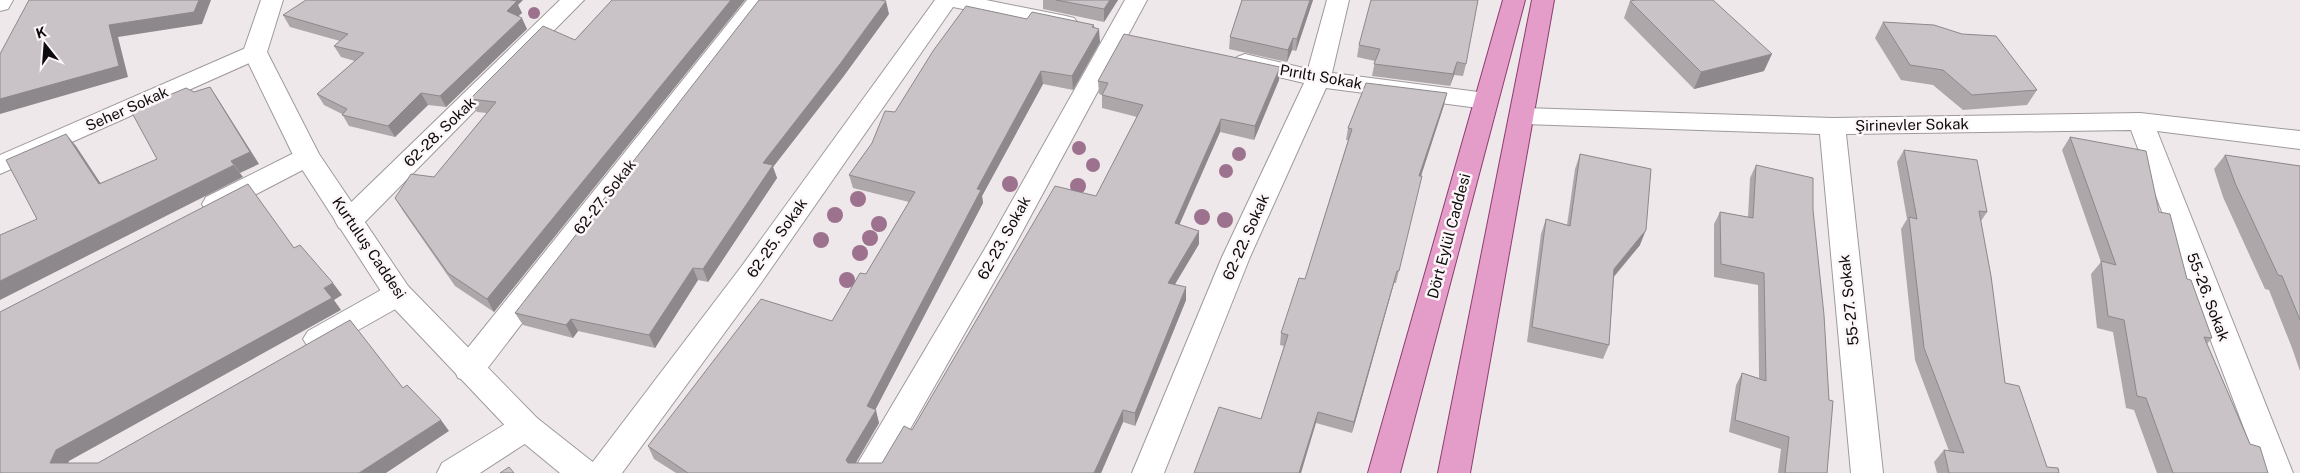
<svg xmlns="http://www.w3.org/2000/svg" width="2300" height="473" font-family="'Public Sans',sans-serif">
  <rect width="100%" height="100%" fill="#efe8eb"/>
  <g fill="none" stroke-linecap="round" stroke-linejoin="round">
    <g stroke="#9f999c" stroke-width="2">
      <g id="minor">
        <path d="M0,0H13L8,9L0,11Z"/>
        <path d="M560,0H584L359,228L349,231L339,228L335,221L339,214Z"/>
        <path d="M747,0H770L480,378L469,381L458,378L454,369L458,360Z"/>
        <path d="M935,0H986L1066,16L1074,18L1078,23L1074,28L1066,30L953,7L761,283L622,473H587L592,463L741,267Z"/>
        <path d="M1125,0H1147L1014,247L885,473H852L990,240Z"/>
        <path d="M1327,0H1349L1332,73L1486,93L1495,95L1498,101L1495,107L1486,109L1326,88L1250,257L1164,473H1132L1222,257L1304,83L1237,67L1233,62L1237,57L1245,54L1308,69Z"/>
        <path d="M255,44L263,47L267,52L263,57L0,174V155Z"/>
        <path d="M1522,108L1832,118L2140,113L2300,131V149L2157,131L2293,473H2261L2131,130L1846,134L1883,473H1851L1820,134L1522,124L1513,122L1509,116L1513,110Z"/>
        <path d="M307,148L316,151L320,157L316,163L224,211L215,214L206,211L202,204L206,197L298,151Z"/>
        <path d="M398,283L408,286L412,294L408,302L328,347L318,351L308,347L303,339L308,331L388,286Z"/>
        <path d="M526,414L537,418L542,427L537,436L480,473H437L442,463L515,418Z"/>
      </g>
    </g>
    <g stroke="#9f999c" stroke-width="2">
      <path id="tertiary" d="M261,0H283L267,52L319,154L408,286L537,418L594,463L599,473H560L515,436L388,302L294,157L243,52Z"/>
    </g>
    <g stroke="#8d3e6f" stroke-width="2">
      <g id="primary">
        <path d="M1503,0H1525L1400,473H1368Z"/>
        <path d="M1532,0H1554L1470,473H1438Z"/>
      </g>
    </g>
    <use href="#minor" fill="#fff" fill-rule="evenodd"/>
    <use href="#tertiary" fill="#fff" fill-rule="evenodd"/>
    <use href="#primary" fill="#e49cc8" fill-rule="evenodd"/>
  </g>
  <g fill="#9c728e">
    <circle cx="534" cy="13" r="6"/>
    <circle cx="1079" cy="148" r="7"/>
    <circle cx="1239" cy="154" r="7"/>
    <circle cx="1093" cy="165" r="7"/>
    <circle cx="1226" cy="171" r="7"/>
    <circle cx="1010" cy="184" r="8"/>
    <circle cx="1078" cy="186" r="8"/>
    <circle cx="858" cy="199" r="8"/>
    <circle cx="835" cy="215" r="8"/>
    <circle cx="1202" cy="217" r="8"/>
    <circle cx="1225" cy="220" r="8"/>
    <circle cx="879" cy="224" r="8"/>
    <circle cx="870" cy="238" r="8"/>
    <circle cx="821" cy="240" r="8"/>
    <circle cx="860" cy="253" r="8"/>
    <circle cx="847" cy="280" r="8"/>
  </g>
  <g fill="#ada7aa">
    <path d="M612,0H745L494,312L455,286L403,211L395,198L434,177L487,113L477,112L470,99L575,40Z"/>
    <path d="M1043,0H1118L1104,22L1043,9Z"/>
    <path d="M1242,0H1313L1296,51L1292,50L1287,62L1229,49L1230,37Z"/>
    <path d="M1630,1L1764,71L1694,89L1624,18Z"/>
    <path d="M518,5L522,13L518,16L527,29L446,107L428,105L395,137L349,126L342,114L324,105L317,94L355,61L341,57L334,46L340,41L290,27L283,15Z"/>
    <path d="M889,14L843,77L773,167L777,178L708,282L698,280L655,348L578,331L573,338L523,325L515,313Z"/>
    <path d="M1027,19L1094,25V28L1100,42L1073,90L1043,84L982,196L983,203L875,410L879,423L856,463H882L912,430L1096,196L1137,117L1102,108V95L1099,94L1098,81L1279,80L1254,140L1220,132L1179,225L1199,231V244L1175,284L1186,300L1135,426L1123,422L1101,473H676L654,459L648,446L832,321L866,274L909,202L853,188L849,175L895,112Z"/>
    <path d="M1883,22L2037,90L2027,105L1963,110L1933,85L1901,80L1875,38Z"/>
    <path d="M1359,45L1466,64L1463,76L1454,75L1450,86L1372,76L1375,61L1357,57Z"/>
    <path d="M1444,105L1421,176L1396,283H1394L1352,433L1316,423L1261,419L1284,346L1280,345L1281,333L1305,279L1348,140H1346L1348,128Z"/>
    <path d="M2070,137L2159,212L2212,338L2207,344L2250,444L2268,473H2157L2134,410L2126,408L2113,332L2097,328L2091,274L2101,262L2062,150Z"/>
    <path d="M1904,150L1987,212L1981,221L2005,383L2047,467L2059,473H1937L1934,462L1944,450L1949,451L1915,360L1901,229L1907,219L1897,162Z"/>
    <path d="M1580,154L1640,245L1614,277L1609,345L1603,359L1527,342L1541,234L1546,219L1567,225L1575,169Z"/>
    <path d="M2225,155L2300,166V371L2292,348L2269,290L2265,289L2223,197L2214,169Z"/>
    <path d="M1756,165L1813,210L1827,473H1778L1781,449L1729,432L1736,385L1742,373L1759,378L1758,285L1714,277V224L1720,212L1748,217L1750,178Z"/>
  </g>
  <g fill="#8d888b">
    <path d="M199,0H211L202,24L118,37L128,77L0,114V99L109,25Z"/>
    <path d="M507,0H523L518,5L522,13L512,22L507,11Z"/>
    <path d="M731,0H745L494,312L487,299Z"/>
    <path d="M1110,0H1118L1104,22V9Z"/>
    <path d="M1310,0H1313L1296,51L1297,39Z"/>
    <path d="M886,1L889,14L843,77L773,167L777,178L708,282L703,269L763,163Z"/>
    <path d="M522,18L527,29L446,107L440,96Z"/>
    <path d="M1094,25V38L1099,29L1100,42L1073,90L1072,76Z"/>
    <path d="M1293,38L1292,50L1287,62L1288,50Z"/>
    <path d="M1772,54L1764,71L1694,89L1701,72Z"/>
    <path d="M1457,62L1454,75L1450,86L1453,74Z"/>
    <path d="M1280,67L1279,80L1254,140L1255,126Z"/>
    <path d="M1041,71L1043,84L982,196L983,203L871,418L867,406L977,189Z"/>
    <path d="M210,87L218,99L259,164L240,173L231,161Z"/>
    <path d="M421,93L428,105L395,137L388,126Z"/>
    <path d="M1447,93L1444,105L1417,188L1419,176Z"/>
    <path d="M1221,119L1220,132L1174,237L1175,223Z"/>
    <path d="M66,134L76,146L109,196L99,184Z"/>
    <path d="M234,165L243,177L0,300V281Z"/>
    <path d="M1646,230L1640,245L1608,283L1614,269Z"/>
    <path d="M1199,231V244L1168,296V283Z"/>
    <path d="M693,268L698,280L655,348L649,335Z"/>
    <path d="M1397,271L1394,283L1352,433L1354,422Z"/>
    <path d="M333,283L342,295L334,300L341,310L69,461L64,473L50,463L56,450Z"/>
    <path d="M1186,287V300L1135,426V413Z"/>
    <path d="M571,319L578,331L573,338L566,325Z"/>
    <path d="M876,410L879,423L850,472L846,460Z"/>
    <path d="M1123,410V422L1101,473H1094Z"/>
    <path d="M1318,412L1316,423L1301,473H1299Z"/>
    <path d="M441,420L449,431L386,473H359Z"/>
  </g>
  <g fill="#c9c2c6" stroke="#8d888b">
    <path d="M29,0H199L194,12L109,25L119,66L0,99V54Z"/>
    <path d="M306,0H510L517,1L507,11L522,18L440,96L421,93L388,126L342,115L347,109L317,94L364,53L334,46L348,34L283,15Z"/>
    <path d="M612,0H731L487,299L448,273L395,198L411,174L434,177L496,102L470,99L543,26L575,40Z"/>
    <path d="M759,0H880L886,1L840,64L763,163L773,165L703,269L693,268L649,335L571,319L566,325L515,313Z"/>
    <path d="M1056,0H1110L1104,9Z"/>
    <path d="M1242,0H1310L1297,39L1293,38L1288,50L1230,37Z"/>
    <path d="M1371,0H1478L1466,64L1457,62L1453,74L1374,64L1380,49L1359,45Z"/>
    <path d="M1636,0H1713L1772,54L1701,72L1630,1Z"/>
    <path d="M966,6L1027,19L1032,12L1094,25L1092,27L1099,29L1072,76L1041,71L977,189L981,190L867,406L876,410L846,460L848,463H882L904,426L912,430L1055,186L1096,196L1143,105L1102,95L1108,83L1098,81L1124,34L1280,67L1255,126L1221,119L1175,223L1199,231L1168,283L1186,287L1135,413L1123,410L1094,473H688L648,446L761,299L832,321L860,273L866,274L915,192L849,175L872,143L885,111L895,112L933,51Z"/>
    <path d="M1883,22L1934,25L1962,34L1996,36L2037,90L1972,95L1943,70L1910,65Z"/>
    <path d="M1366,83L1447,93L1419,176H1422L1399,271H1397L1354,422L1318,412L1299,473H1194L1219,407L1261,419L1288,335L1281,333L1299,278L1305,279L1352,129L1348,128Z"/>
    <path d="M210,87L250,152L231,161L234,165L0,281V235L37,219L6,160L66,134L99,184L157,159L131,111L186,88L194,92Z"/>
    <path d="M2070,137L2146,151L2159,212L2170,214L2187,279L2191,280L2212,338L2204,337L2250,444L2260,447L2268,473H2173L2146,398L2137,396L2124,320L2108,316L2101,261L2116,265Z"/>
    <path d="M1904,150L1977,160L1987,212L1979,211L1991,276L2005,383L2019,386L2047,467L2058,468L2059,473H1949L1944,450L1964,453L1924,348L1909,217L1917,219Z"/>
    <path d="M1580,154L1651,169L1646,230L1614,269L1609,345L1532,327L1546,219L1570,226Z"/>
    <path d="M2225,155L2300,166V320L2282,276L2278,275L2235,183Z"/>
    <path d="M1756,165L1813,178V210L1824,315L1829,400L1833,401L1827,473H1785L1789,437L1735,420L1742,373L1766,381L1764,273L1721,264L1720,212L1753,218Z"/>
    <path d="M248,184L294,248L300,245L333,283L324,288L332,298L56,450L50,463H98L350,320L403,388L407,385L441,420L359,473H0V312Z"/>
    <path d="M509,467L514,473H500Z"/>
  </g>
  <g text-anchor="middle" stroke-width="5" stroke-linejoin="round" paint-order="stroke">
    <g font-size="15" fill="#0d0b0c" stroke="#fcf6f9">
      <text transform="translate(1321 77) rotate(10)" y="5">Pırıltı Sokak</text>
      <text transform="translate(127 109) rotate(-24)" y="5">Seher Sokak</text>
      <text transform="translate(1912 125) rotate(-1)" y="5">Şirinevler Sokak</text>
      <text transform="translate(440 132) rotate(-44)" y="5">62-28. Sokak</text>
      <text transform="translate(605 197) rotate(-52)" y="5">62-27. Sokak</text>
      <text transform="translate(1449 236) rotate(-75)" y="5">Dört Eylül Caddesi</text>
      <text transform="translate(1246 237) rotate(-66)" y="5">62-22. Sokak</text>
      <text transform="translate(777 238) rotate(-55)" y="5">62-25. Sokak</text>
      <text transform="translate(1004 238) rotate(-61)" y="5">62-23. Sokak</text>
      <text transform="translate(369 248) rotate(56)" y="5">Kurtuluş Caddesi</text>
      <text transform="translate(2208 297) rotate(69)" y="5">55-26. Sokak</text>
      <text transform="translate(1849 300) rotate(-96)" y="5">55-27. Sokak</text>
    </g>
  </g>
  <g transform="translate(45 45) rotate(343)" stroke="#fcf6f9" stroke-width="4" paint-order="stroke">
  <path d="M0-4L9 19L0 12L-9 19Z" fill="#0d0b0c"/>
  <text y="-8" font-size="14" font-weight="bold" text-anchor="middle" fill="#0d0b0c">K</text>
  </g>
</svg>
